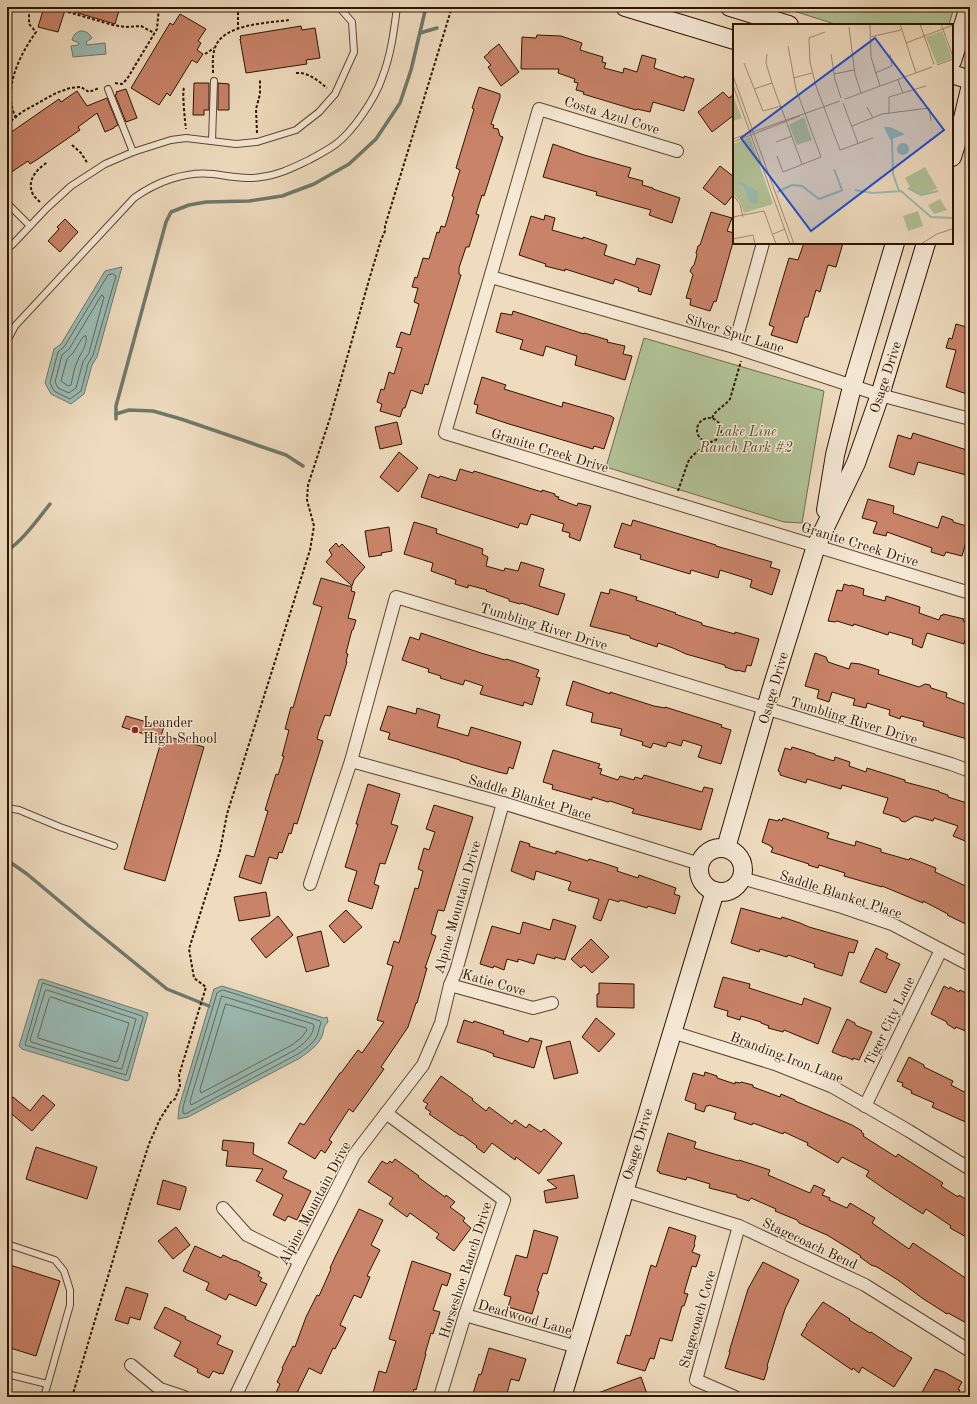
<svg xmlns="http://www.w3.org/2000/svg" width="977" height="1404" font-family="'Old Standard TT',serif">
  <rect width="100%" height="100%" fill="#efdcbf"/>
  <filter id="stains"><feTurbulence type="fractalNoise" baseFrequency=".005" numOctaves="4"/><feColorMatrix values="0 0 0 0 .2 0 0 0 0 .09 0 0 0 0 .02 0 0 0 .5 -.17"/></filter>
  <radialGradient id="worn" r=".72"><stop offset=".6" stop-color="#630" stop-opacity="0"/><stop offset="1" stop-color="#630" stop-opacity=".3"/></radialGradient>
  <g fill="#b2c297" stroke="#706b4c">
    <path d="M781,7H954L949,25H838Z"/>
    <path d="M644,338L824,391L802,523L784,522L606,467Z"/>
  </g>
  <g fill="#9abbb4" stroke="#6f786c">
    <path d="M81,31C86,31 89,33 92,38L86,42L87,45L105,43L106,54L73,57L71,46L78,45L79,43L72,40C73,35 76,32 81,31Z"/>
    <path d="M122,267L97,357L92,365L84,394L71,404L51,394L45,383L54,349L61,344L105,271Z"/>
    <path d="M42,979L148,1013L129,1080L127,1081L22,1049L19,1046L39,980Z"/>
    <path d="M222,986L324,1018L327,1017L328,1022C322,1028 325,1029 322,1036C318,1046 308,1052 300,1058L188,1117L178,1119L179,1107L214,989Z"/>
  </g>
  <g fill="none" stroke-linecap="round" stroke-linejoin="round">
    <g stroke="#64685a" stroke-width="1">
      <path d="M113,274L116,276L93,355L88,364L81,391L70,399L54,391L50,383L58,352L64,347L108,275Z"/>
      <path d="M102,295L104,297L89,353L83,362L76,388L69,393L58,388L55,382L62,355L69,349Z"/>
      <path d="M86,336C88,345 81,352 78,360C74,367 73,376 71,385L68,386L61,381L67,359L73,353L83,337Z"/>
      <path d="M43,983L142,1016L143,1018L126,1075L25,1045L42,985Z"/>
      <path d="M47,990L136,1019L122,1069H120L31,1042L30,1040L45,991Z"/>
      <path d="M223,990L320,1021L321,1023C319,1027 319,1031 317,1036C313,1044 305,1049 298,1054L187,1113L184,1114L183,1112V1107L217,993Z"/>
      <path d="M222,996L313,1024L314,1026C312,1038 304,1043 295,1050L191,1105L190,1102Z"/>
      <path d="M51,997L129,1023L118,1061L116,1062L38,1038V1036L49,999Z"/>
      <path d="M226,1004L306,1028L307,1030L302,1037L292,1045L201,1093L200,1090Z"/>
    </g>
    <g stroke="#6f786c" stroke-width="3.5">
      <path d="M420,33L437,28"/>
      <path d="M116,414L129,410L153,411L181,419L286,455L303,466"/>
      <path d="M116,419V406L166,222L171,212L189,205L206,202L249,201L282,196L314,184L349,164L376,139L400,103L411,70L426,7"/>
      <path d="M7,551C24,539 37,520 50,504"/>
      <path d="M7,860L27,874L88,925L167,989L209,1006"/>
    </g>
  </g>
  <g fill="#c98369" stroke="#2e1400">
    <path d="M44,7H66L58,32L38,27Z"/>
    <path d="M69,7H120L115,24L68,10Z"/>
    <path d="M180,14L206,29L198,41L201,43L197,50L203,54L197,63L192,60L170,96L167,93L159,105L131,88L170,23L173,25Z"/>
    <path d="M301,26L302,30L315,28L320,58L306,60L307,64L246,73L240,39H241L240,36Z"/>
    <path d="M537,35L561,36L582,43L580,50L603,57L602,62L606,63L604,68L623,73L624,68L637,72L642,55L656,59L654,68L684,78V76L694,79L684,111L653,102L650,112L637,109L636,110L583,94L584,92L576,90L578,83L574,82L575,79L558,73L559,69H521L522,37L536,38Z"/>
    <path d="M499,44L519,72L501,86L488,67L491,65L484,57L489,53V52Z"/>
    <path d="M194,83H209V110H204V115H193Z"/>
    <path d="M218,83L229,84V110H218Z"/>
    <path d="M479,87L500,94V98L491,124L494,125L493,128L498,129L500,136L503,137L484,196L482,195L476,214L479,215L469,247H466L459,268V274L461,275L428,385L425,384L422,394L411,390L405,408H403L400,417L380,411L382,404L377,402L381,389L384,390L389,372L394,374L402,348L396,347L401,332L410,335L419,304L414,302L418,288L412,287L415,277L417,278L423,258L429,259L437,232L439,233L441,226L445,227L454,197L452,196L460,170L456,168L474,109L472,108Z"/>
    <path d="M126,89L137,118L126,122L115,95L117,94L116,92Z"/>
    <path d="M77,91L87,106L107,98L118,125L114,127V128L105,132L97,113L78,127L80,130L38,159L30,164L28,161L7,175V135L59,99L61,102Z"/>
    <path d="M723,92L729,98L734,94V115L712,132L698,112Z"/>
    <path d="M553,144L584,155L631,168L628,177L643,181L642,185L653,188V189L680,198L672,223L649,215L651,210L596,195L597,192L543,177Z"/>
    <path d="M720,166L734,177V194L725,205L703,188Z"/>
    <path d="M711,212L732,218L727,231L734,233V239L716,302L714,301L710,311L690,305L691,299L686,298L693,275L690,271L692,267L694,265L697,255L696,253L698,246L700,245Z"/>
    <path d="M545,215L555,218L552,230L583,239V237L607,245L604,255L635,265L637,258L660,265L651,295L638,291L639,288L615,279L613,284L565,269V271L545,266L546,264L519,255L531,216L544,220Z"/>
    <path d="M65,219L78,232L60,252L48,241L59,229L57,227Z"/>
    <path d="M804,243H843L836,267L828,265L820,292L816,290L808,317H805L797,343L771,335L774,327L769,325L789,258L798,260Z"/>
    <path d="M513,311L584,334V333L598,337L608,340L607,342L625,346L623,354L632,356L625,380L575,365L577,356L546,346L543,356L520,349L523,340L496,332L501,313L512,315Z"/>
    <path d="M956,324L970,328V395L946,387L956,350L946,348L949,338L952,339Z"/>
    <path d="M482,377L506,385L504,389L562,407L563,402L611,416L614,418L604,449L594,446L593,449L509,424L476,413L478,405L474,404Z"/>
    <path d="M397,422L402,444L380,449L375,427Z"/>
    <path d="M913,433L970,451V476L918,462L914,475L889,467L898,435L911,439Z"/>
    <path d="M399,452L418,468L398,492L380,477Z"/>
    <path d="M460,469L473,473L474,471L542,492V490L555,494V496L559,497L558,499L577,506L578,503L591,506L580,541L569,537L570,533L562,531L564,524L531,514L527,525L520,523L518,528L421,497L429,474L439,478L440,476L456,481Z"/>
    <path d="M868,499L894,506L893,513L938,528L942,516L953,520V522L970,527L962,556L946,552L944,556L931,552L932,548L887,532L886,536L873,533L877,522L862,518Z"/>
    <path d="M633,520L716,545V546L772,562L770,567L780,570L772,595L750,587L752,580L720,570L718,578L691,570L690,574L640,559L641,555L614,547L622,523L631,526Z"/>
    <path d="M414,522L437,529L436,533L483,549L482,554L488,557L486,566L504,571L505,568L518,571L521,562L544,569L539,586L565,594L558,615L521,603L520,604L509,601V599L486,591L487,590L468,585V588L455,584L456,580L431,571L433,563L404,554Z"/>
    <path d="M389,527L392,551L381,553L382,555L369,557L365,531Z"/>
    <path d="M336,543L339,547L342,544L365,567L354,580L352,586L326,562L332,555L329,550Z"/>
    <path d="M321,578L352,587L351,591L355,592L348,618L356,620L353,630H352L346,653L348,654L346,661L347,662L330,716L325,715L319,731L317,739L323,741L297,824L294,823L291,834L289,833L282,853L279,852L277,859L269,857L261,884L239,877L246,855L254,857L268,811L265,810L276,774L278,775L284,756H282L289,730L285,729L291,707L293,708L322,607L313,604Z"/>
    <path d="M844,584L850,586L851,585L864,589L863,595L885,601L886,596L920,607L919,613L939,620L941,615L942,616L943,614L964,619L963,621L970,623L964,644L927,633L922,648L912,644L913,639L889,632L888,635L854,624L853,626L837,621L835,622L828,621L837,590L842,591Z"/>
    <path d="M610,589L637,597L636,600L676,613L675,614L702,623V625L735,634V632L759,639L751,666L747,665L745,672L737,670V671L725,667V665L686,654L673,648L658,643L657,647L630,638V636L590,626L601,592L609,594Z"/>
    <path d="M421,633L481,653L505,660L506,659L516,662L539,670L536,677L540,678L532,705L524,702L523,706L480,694L483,686L465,680L463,685L440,678L441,676L428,672L429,669L402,660L410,637L419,640Z"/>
    <path d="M815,653L826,657L828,662L849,669L851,663L860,664L879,670L878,674L919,687L925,684L930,685L931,688L947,693L946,697L970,706V739L967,738V739L923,726L924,722L901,716L900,719L889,715L890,710L867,703L866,708L853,705L855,699L832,692L829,702L817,698L819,690L805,686Z"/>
    <path d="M573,681L610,694V692L654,706L665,708V707L722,725L721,727L731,730L721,764L698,757L702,746L683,740L681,746L668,742L666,747L653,743L651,748L642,745L643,742L620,735L622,729L591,722L593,713L566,705Z"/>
    <path d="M388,706L416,714L417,708L440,715L437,727L468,736L471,727L521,742L513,769L509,767L507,774L498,772L460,761V760L388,739L390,733L380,730Z"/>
    <path d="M126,716L164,727L160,739L122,727Z"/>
    <path d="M163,735L204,747L165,881L124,869Z"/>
    <path d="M792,747L815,754V755L834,761L835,757L850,762L849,766L866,772L867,768L905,780V782L939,791V792L948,795V797L970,804V843L953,836L958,826L934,818L933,821L915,816L905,822L901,821L899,818L883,813L888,798L842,785L841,789L807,779L806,783L780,775V772L778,771L785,748L791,750Z"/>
    <path d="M553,750L600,764L598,768L602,769L600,774L618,780L620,776L634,780L635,777L642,779L644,775L702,792L704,787L713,789L701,830L632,813L634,809L610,801L608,802L592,797V800L552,789L553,785L543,782Z"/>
    <path d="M368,784L400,794L391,824L398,826L385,864L380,863L374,884L379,886L372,909L348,901L357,871L345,867L358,824H356Z"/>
    <path d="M434,805L473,817L444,911L438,910L431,934L436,936L425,968H427L417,1003H416L408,1027L381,1067L384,1069L353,1112L349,1109L329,1140L332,1142L325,1153L321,1150L315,1159L288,1143L300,1123L304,1125L340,1073H341L358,1050L362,1053L384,1022L377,1020L393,966L387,964L394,941L399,943L415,888L418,889L423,871L418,869L424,848L429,850L435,832L426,829Z"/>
    <path d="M783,818L829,833L827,838L855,846L856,841L881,849V852L909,860L910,858L936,868L935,872L970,888V926L947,915L948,914L923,901V903L882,886V887L844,876L845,873L819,865L818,868L808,865L809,864L771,852L773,848L771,847V846L762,842L769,819L778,821L779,819L782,821Z"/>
    <path d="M520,841L530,844L529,846L556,854V851L588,861L589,859L606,864L618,868L617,871L638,878L639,875L676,888L674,894L680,896L675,914L648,906L647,908L620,900L619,902L609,899L601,921L593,918L599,899L568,890L571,882L536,871L534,880L511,871Z"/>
    <path d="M266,892L270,916L239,921L234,897Z"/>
    <path d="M741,908L781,919L782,917L800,923L809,927L858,941L854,953L849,952L842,976L814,967L815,964L788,955L787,957L760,949L759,952L731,943Z"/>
    <path d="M346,910L362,927L344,943L329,926Z"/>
    <path d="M278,916L293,935L266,958L251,939Z"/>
    <path d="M553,919L576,926L565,960L555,957V959L537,954L534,964L518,959V962L507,959L504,970L494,966L493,968L480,964L492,926L520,934L523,922L550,930Z"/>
    <path d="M321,931L329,966L306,972L297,937Z"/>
    <path d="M591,939L609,957L592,973L584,965L581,968L571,959Z"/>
    <path d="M876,948L888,954L886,958L900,964L886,993L860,982Z"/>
    <path d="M723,977L750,984L749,988L802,1005L804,998L831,1008L818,1044L784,1030L783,1032L768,1028L769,1026L761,1023V1022L741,1016L740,1020L727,1016L728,1011L714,1007Z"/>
    <path d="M599,983L634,984V1008L597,1007V994H599Z"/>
    <path d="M944,986L949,989L950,987L959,992L960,990L970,995V1033L956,1027L955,1029L947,1024V1022L931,1014Z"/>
    <path d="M596,1018L615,1034L599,1052L582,1037Z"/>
    <path d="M847,1019L855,1023V1025L872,1032L859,1060L853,1058V1060L844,1056V1057L832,1052Z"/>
    <path d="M464,1020L473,1023L474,1021L504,1031L503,1034L528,1042L530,1038L542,1041L534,1068L493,1056L494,1054L484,1050L457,1042Z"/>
    <path d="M570,1041L578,1073L554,1079L546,1047Z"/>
    <path d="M909,1057L924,1065V1067L953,1081L951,1085L970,1095V1124L932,1107L934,1103L911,1093L912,1091L902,1086L903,1083L897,1081Z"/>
    <path d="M705,1072L717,1076V1078L735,1084V1082L740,1083L741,1082L753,1085V1087L780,1097L781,1094L795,1100V1101L852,1125L862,1131L861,1132L864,1134L863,1136L896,1157L898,1154L943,1183L941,1186L958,1197L959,1195L970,1202V1239L950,1228L951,1226L926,1209L923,1214L889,1192L866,1176L869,1171L842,1157L838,1163L807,1145L808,1143L784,1132L783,1134L753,1123L752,1125L734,1119L736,1113L709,1105L708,1106H706L704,1112L695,1109L696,1104L685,1100L693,1073L704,1076Z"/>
    <path d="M441,1076L473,1099L472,1100L486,1111L489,1107L512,1124L515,1120L526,1128L529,1124L541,1132L544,1129L562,1143L539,1174L516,1157L515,1160L492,1143L484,1153L476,1147L477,1146L462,1135L461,1136L429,1114L431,1112L425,1108L428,1104L423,1101Z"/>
    <path d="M43,1095L55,1105L32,1131L7,1110V1104L13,1097L30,1111Z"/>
    <path d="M668,1133L696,1142L694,1148L738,1161L739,1160L770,1170L768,1175L810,1193L814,1185L825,1190L822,1195L830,1198L829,1200L847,1208L850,1203L875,1218L872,1223L909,1249L913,1243L970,1281V1325L948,1313L947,1314L922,1298L898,1280L877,1267L871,1265L860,1257L861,1256L827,1235L799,1223L797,1220L775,1211L776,1209L751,1198L749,1201L737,1197V1195L709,1188L710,1184L687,1177L686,1180L659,1173L660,1172L657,1171Z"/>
    <path d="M223,1140L254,1143L253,1154L287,1171L283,1178L311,1191L297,1220L288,1216L285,1221L273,1215L283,1195L256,1181L263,1169L226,1166L228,1151L222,1150Z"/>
    <path d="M36,1147L97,1167L87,1199L26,1179Z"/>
    <path d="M395,1159L419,1176L418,1177L445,1197L446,1195L455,1202L450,1207L465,1218L463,1221L471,1228L454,1251L436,1238L439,1234L410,1213L407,1217L389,1204L393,1198L368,1182L382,1161L387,1164L390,1161L392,1163Z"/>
    <path d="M574,1175L578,1198L546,1203L544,1191L557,1188L547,1180Z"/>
    <path d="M163,1180L186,1187V1190L180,1210L157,1204Z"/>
    <path d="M359,1209L383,1220L371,1245L380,1250L367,1276L370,1277L361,1298L354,1295L340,1325L346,1328L335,1349L333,1348L321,1374L309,1368L295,1397H274L280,1384L277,1382L283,1369L282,1368L293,1346L295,1347L306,1317L317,1295L319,1296L331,1269L330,1268L336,1255Z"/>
    <path d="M176,1227L190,1245L173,1259L158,1241Z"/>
    <path d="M669,1227L696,1236L694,1244L695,1245L692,1252L700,1255L696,1267L692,1266L684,1293L688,1294L684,1306H682L672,1341L660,1338L654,1359L650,1358L645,1371L617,1363L626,1335L630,1336L651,1265L656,1267Z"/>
    <path d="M534,1230L558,1237L547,1274L543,1273L537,1291L539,1292L532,1314L508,1307L511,1297L504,1295L516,1255L527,1258Z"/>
    <path d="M195,1246L221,1258L223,1255L235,1261V1260L260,1272L258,1276L262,1278L260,1281L267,1284L256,1306L229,1294L226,1300L206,1290L209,1283L183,1271Z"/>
    <path d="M412,1261L451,1274L447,1286L442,1284L433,1310L440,1312L433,1334L431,1333L425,1354H426L422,1368L416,1390L414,1389L412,1397H386L373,1393L379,1371L386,1373L396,1341L389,1339Z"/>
    <path d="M763,1262L799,1280L785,1309L767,1366L768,1367L764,1380L725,1368L730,1352H729L748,1289Z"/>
    <path d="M7,1264L60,1281L36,1356L7,1347Z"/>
    <path d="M126,1287L148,1294L140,1320L130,1317L128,1324L115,1320Z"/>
    <path d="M823,1302L850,1319L849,1320L870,1333L871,1332L901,1352V1351L912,1358L894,1387L862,1367L859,1373L853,1368L852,1370L801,1335L807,1325H806Z"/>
    <path d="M165,1307L186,1317L185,1319L221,1336L217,1344L233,1351L223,1374L220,1373V1374L213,1371L209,1378L197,1372L198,1369L174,1356L181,1342L154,1328Z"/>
    <path d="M489,1348L526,1359L519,1381L511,1379L506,1397H472L479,1374L481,1375Z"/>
    <path d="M935,1369L944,1372L962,1382L958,1389L960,1390L956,1397H927L921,1394Z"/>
    <path d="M641,1377L648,1397H590V1396Z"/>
  </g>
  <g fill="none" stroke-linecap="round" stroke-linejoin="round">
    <g stroke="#5e4630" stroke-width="8">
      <g id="lane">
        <path d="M108,89L133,152"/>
        <path d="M212,141L214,81"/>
        <path d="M7,203L30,226"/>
        <path d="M7,249L12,245L47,208L71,186L105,164L133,152L171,140L186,138L236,144L257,142L296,130L319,112L335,94L354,52L352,22L339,7"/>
        <path d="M7,341L15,326L134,198C156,182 185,171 213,174C229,176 246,180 261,177C279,175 294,167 309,160C318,155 328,150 336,144C353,131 375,99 382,78C391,55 394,31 397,7"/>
        <path d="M7,808L19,810L60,827L114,846"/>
        <path d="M7,1244L55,1260L64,1271L70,1290V1305L44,1397"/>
        <path d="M7,1374L47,1384"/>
      </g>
    </g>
    <g stroke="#5e4630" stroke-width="14">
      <g id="street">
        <path d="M677,151L539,109L445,433L970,593"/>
        <path d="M491,277L734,347L880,395L970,419"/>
        <path d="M734,347L763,243"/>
        <path d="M351,761L503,803L700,864"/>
        <path d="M742,878L842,907L892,924L970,965"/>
        <path d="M310,884L351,761L396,597L951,764L970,771"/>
        <path d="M450,985L533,1008L552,1003"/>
        <path d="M672,1032L775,1064L833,1087L909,1131L970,1169"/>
        <path d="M865,1106L941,950"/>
        <path d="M386,1113L504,1200L465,1315L440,1397"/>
        <path d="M623,1190L739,1226L865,1285L970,1351"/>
        <path d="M223,1208L247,1235L300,1261"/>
        <path d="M465,1315L577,1347"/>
        <path d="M131,1365L160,1389L184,1397"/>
        <path d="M235,1397L300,1261L354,1155L423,1065L441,1023L450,985L456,971L503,803"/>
        <path d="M735,1397L696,1380L739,1226"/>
      </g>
    </g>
    <g stroke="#2e1400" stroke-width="20">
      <g id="secondary">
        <path d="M625,7L734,40"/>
        <path d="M730,7L789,25"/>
        <path d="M952,61L969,7"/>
        <path d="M952,74L970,80"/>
        <path d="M952,157L960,131L970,89"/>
        <path d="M826,510L835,455L852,387L895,243"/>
        <circle cx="721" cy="870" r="22"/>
        <path d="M726,848L771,691L816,546L856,463L880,395L926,243"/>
        <path d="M562,1397L715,891"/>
      </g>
    </g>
    <g stroke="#2e1400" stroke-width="2" stroke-dasharray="3 2" stroke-linecap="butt">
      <path d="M238,7V28"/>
      <path d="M68,12L113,25L125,27L141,26L154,33"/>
      <path d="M205,54L214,48"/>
      <path d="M213,73C213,64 212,56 215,48C222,24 268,23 289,20"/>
      <path d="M296,73C309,72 318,81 327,88"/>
      <path d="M115,83L122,84L127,79L157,29L159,7"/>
      <path d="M184,88C182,92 185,122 186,129"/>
      <path d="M16,118C2,90 19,56 36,32L29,24V14"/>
      <path d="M7,124L22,112L56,93L70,88L81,87L89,92L99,88"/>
      <path d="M257,133L256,109L260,94V79"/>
      <path d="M72,145L81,153L88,164"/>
      <path d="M40,202C37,199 33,196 32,192C27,179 38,168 48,162"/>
      <path d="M712,418C716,409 724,407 730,399L741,361"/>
      <circle cx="709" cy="430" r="12"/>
      <path d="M678,491L688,462L692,456L701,449L705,441"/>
      <path d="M72,1397L130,1203L149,1144L160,1119L171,1102L175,1099L180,1086L179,1075L206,987L194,978L189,949L220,851L227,814L310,550L314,526L307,500L308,485L330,418L369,280L381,240L385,231V226L452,7"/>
    </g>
    <use href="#lane" stroke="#f5e8d5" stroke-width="6"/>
    <use href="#street" stroke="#f5e8d5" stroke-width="12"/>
    <use href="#secondary" stroke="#f5e8d5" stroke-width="18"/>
  </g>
  <circle fill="#8f2418" stroke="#f5e8d5" stroke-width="1.5" cx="135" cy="730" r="4"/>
  <g text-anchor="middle" stroke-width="3" stroke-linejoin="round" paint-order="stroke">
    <g font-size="14" fill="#2e1400" stroke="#f5e8d5">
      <text transform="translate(612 115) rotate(17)" y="5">Costa Azul Cove</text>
      <text transform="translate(735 333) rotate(17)" y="5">Silver Spur Lane</text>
      <text transform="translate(885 377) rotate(-72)" y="5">Osage Drive</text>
      <text transform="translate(550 450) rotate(17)" y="5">Granite Creek Drive</text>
      <text transform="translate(860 544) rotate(17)" y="5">Granite Creek Drive</text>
      <text transform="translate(544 626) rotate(17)" y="5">Tumbling River Drive</text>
      <text transform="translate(773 688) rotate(-74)" y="5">Osage Drive</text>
      <text transform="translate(854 720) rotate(17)" y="5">Tumbling River Drive</text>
      <text transform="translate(530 797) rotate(17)" y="5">Saddle Blanket Place</text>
      <text transform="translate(841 894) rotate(18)" y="5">Saddle Blanket Place</text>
      <text transform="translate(457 907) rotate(-74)" y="5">Alpine Mountain Drive</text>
      <text transform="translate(494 982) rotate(16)" y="5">Katie Cove</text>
      <text transform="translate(889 1021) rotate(-64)" y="5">Tiger City Lane</text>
      <text transform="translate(787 1057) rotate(21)" y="5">Branding Iron Lane</text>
      <text transform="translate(637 1144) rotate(-73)" y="5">Osage Drive</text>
      <text transform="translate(314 1203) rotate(-62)" y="5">Alpine Mountain Drive</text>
      <text transform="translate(810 1243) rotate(25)" y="5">Stagecoach Bend</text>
      <text transform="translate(465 1270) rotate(-72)" y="5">Horseshoe Ranch Drive</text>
      <text transform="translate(525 1317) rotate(16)" y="5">Deadwood Lane</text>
      <text transform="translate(697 1319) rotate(-74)" y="5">Stagecoach Cove</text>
    </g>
    <g font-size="14" font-style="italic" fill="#56482d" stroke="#f5e8d5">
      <text x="746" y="436">Lake Line<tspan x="746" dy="16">Ranch Park #2</tspan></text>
    </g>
    <g font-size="14" fill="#2e1400" stroke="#f5e8d5" text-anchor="start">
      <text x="143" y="727">Leander<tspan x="143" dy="16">High School</tspan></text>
    </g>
  </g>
  <g transform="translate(733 24)">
    <rect width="220" height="220" fill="#efdcbf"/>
    <path d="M209,7L219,34L204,40L193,13ZM0,72L9,94L0,97ZM71,93L79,116L64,121L56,101ZM17,113L40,180L11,189L7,178L0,169V120ZM192,143L204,164L195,169L187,170L178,165L172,154ZM207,175L214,186L201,190L195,181ZM185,187L190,202L175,207L170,192Z" fill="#b2c297"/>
    <path d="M151,103H157L172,110L157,116ZM164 125a6 6 0 1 1 12 0a6 6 0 1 1-12 0ZM10,158L25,168V179L22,180L16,177L10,162L4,159Z" fill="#9abbb4"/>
    <path fill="none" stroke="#9abbb4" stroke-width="2" d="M159,115L160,150L166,167M101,145L109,166M175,164L188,171L205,167M122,166L140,169L168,167L198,193L220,194M44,168L59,161L69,162L86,175L110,166"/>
    <path fill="none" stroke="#a28c73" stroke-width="1" d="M137,0L138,33L147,62M167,0L183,49M187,0L201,40M208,0L220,33M116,3L122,50L128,69M92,8L76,14L77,38L83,62L107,126L140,114M137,13L168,6M173,19L220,1M34,30L33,39L39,59L69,140M98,30L102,56L108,74M11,39L30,87L48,82M204,41L220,35M142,49L159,42L157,30M101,50L121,46M0,52L61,220M60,54L79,49M165,56L170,69M0,61L57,220M21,65L39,59M112,75L199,43M110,79L125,119M134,83L140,94M156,90V73L193,62M119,102L149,90L196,84L198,97M0,115L107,77M0,118L67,92M43,118L59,112M44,132L50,148L88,133L63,65L55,22M0,171L7,180L10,193M0,193L31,187L43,220M40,210L52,205M0,215L20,211L22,220M188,220L204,210L219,205L220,208"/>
    <path fill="#1d4ed8" fill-opacity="0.15" stroke="#1d4ed8" stroke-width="2" d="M142,14L211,106L78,207L8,114Z"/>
    <rect width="220" height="220" fill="none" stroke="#2e1400" stroke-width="2"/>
  </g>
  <rect width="977" height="1404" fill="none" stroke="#efdcbf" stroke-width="24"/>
  <rect x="8" y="8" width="961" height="1388" fill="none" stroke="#2e1400" stroke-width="2"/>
  <rect x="12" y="12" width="953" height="1380" fill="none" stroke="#2e1400"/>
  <rect width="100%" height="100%" filter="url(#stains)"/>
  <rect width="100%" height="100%" fill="url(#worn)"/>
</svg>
